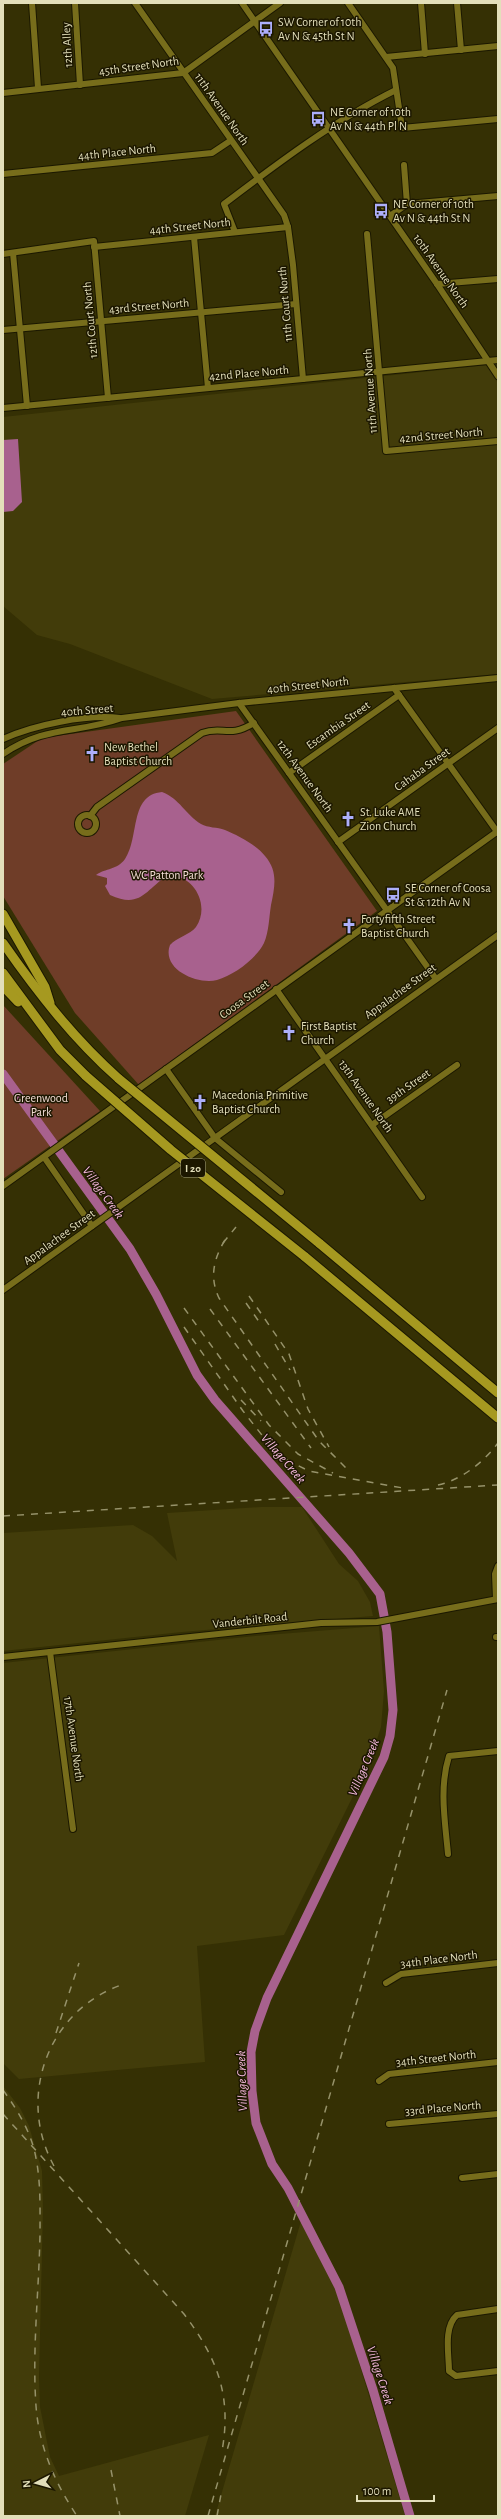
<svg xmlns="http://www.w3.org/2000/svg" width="501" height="2519" font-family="'Alegreya Sans',sans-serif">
  <rect width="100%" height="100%" fill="#353004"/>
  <g fill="#423c0a">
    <path d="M487,365L498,383V674L212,699L70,644L37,635L3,606V417Z"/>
    <path d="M261,1507H302L339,1564L358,1581L370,1602L373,1616L182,1632L3,1651V1533L133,1525L152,1536L177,1561L167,1513Z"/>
    <path d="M379,1626L384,1691L381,1727L369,1764L284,1935L197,1946L205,2062L19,2079L3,2063V1663L255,1636Z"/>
    <path d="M3,2086L20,2108L29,2126L42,2171L43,2209L39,2378L40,2407L50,2457L59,2476L209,2435L185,2516H3Z"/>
    <path d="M301,2221L335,2288L347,2323L405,2516H215Z"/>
  </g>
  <g fill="#6f3d28">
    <path d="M236,711L377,911L139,1085L75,1013L3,896V764L42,738Z"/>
    <path d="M3,1005L100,1111L3,1179Z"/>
  </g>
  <g fill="#a8618e">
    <path d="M18,439L22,502L13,511L3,512V440Z"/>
    <path d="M162,792C179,798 186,815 201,824C208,828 217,827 225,830C237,835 257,845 265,856C278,871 275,886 271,905C269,917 269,932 264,943C256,959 234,975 217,980C197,985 161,969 170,945C177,937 190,935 196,927C211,905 193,873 167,876C145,890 141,909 110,895L105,886L107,884V878L96,875C106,868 117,870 125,859C140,837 129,795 162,792Z"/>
  </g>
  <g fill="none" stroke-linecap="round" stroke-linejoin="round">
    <path stroke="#a8618e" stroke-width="9" d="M3,1074L130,1249L156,1294L197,1375L215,1400L349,1553L380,1594L387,1632L393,1710L390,1736L384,1757L267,1998L255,2031L251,2052L252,2091L256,2123L272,2164L288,2188L339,2287L373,2390L410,2516"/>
    <g stroke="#1b1801" stroke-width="8">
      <g id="minor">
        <path d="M32,3L38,88"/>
        <path d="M75,3L80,85"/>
        <path d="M135,3L284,215L288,227L293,265L303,379"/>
        <path d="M242,3L437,284L498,376"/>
        <path d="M348,3L393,68L402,128L498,119"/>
        <path d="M421,3L425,54"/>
        <path d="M457,3L461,50"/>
        <path d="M386,57L498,46"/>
        <path d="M3,93L183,73L280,3"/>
        <path d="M404,165L407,204"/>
        <path d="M3,174L212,153L230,141"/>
        <path d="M390,216L407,204L498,196"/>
        <path d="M235,232L224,204C278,163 335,120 396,90"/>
        <path d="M367,234L386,451L498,441"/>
        <path d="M194,237L208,388"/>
        <path d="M94,247L288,227"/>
        <path d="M13,253L27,406"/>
        <path d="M3,254L94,241L108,398"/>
        <path d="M437,284L498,279"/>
        <path d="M3,330L296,304"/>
        <path d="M3,408L498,360"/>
        <path d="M394,688L498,833"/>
        <path d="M239,703L436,979"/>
        <path d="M3,739C34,725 86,714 120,718"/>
        <path d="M3,754C46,725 77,734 122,718L239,703L498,678"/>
        <path d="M289,773L399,695"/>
        <circle cx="87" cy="824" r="9"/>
        <path d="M90,816L97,807L202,733C223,725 228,739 254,723"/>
        <path d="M338,842L498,728"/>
        <path d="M276,989L422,1197"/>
        <path d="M166,1069L215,1138L281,1192"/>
        <path d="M372,1125L457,1065"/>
        <path d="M44,1157L92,1226"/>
        <path d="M3,1186L498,831"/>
        <path d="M3,1290L498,935"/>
        <path d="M496,1599L495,1574L498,1566"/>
        <path d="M496,1637H498"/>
        <path d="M50,1652L73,1829"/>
        <path d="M3,1657L321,1623L377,1622L498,1599"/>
        <path d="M448,1854C445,1821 439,1788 449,1756L498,1751"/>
        <path d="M386,1983L401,1974L498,1963"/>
        <path d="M379,2081L389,2074L498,2062"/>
        <path d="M389,2124L498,2114"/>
        <path d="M462,2178L498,2174"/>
        <path d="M498,2309L457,2315C443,2327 449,2355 449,2371L456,2376L498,2371"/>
      </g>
    </g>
    <g stroke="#1b1801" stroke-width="11">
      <g id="highway">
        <path d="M3,914L45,987L50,1003"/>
        <path d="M3,943C38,993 74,1039 119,1079"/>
        <path d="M3,973L60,1050L86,1076"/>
        <path d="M3,986L18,1002"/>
        <path d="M319,1243L498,1393"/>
        <path d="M304,1256L498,1418"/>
      </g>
    </g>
    <use href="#minor" stroke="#776d1b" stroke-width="6"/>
    <use href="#highway" stroke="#a69920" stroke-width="9"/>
    <g stroke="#96926a" stroke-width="1.5" stroke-dasharray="7 7" stroke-linecap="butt">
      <path d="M225,1240C214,1258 209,1277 219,1298L319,1441L350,1472"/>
      <path d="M223,1243L236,1227"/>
      <path d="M249,1296L289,1354L308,1409L329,1447"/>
      <path d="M246,1303L260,1323"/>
      <path d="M184,1308L269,1425L298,1454L333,1473"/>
      <path d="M210,1309L311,1448"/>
      <path d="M184,1327L243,1411L269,1444L283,1458L309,1471L403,1488"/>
      <path d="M275,1344L290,1370"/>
      <path d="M241,1400L261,1421"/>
      <path d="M438,1485C461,1480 484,1462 498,1443"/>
      <path d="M3,1516L498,1485"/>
      <path d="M56,2033L79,1963"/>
      <path d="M3,2090C16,2108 28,2127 34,2149C41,2177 40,2205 40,2234C39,2291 32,2349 36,2406C39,2447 55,2483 77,2516"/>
      <path d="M3,2114L184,2314C217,2358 232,2395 222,2451"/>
      <path d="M54,2166C16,2097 48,2009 124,1984"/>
      <path d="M111,2470L120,2516"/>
      <path d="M208,2516L447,1690"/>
      <path d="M217,2516L222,2489"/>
    </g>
    <g stroke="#1b1801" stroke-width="11" stroke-linecap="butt">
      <g id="highway-bridge">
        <path d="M86,1076L171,1150L304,1256"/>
        <path d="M119,1079L319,1243"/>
      </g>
    </g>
    <use href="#highway-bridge" stroke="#a69920" stroke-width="9"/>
  </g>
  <defs>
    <g id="bus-bare" transform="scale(1.2)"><path d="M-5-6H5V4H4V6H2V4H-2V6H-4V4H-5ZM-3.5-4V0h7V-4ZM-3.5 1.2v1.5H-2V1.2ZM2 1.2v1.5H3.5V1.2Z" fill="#adaffb" stroke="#1c1700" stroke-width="2.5" paint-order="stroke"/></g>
    <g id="church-bare" transform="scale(1.2)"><path d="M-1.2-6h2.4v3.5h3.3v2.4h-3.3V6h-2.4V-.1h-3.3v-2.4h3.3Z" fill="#adaffb" stroke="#1c1700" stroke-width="2.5" paint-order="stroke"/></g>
  </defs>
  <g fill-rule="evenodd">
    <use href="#bus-bare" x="266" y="29"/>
    <use href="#bus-bare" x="318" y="119"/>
    <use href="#bus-bare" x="381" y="211"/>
    <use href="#church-bare" x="92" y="754"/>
    <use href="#church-bare" x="348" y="819"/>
    <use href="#bus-bare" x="393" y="895"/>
    <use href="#church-bare" x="349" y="926"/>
    <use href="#church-bare" x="289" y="1033"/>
    <use href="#church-bare" x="200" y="1102"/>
  </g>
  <g text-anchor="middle" stroke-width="3" stroke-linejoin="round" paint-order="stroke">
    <rect fill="#1c1700" stroke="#a7a382" stroke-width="1" x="181" y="1159" width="24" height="18" rx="3"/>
    <g font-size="11" font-weight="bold" fill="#e3dfba">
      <text x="193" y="1172">I 20</text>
    </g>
    <g font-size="12" fill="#e3dfba" stroke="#1c1700" text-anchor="start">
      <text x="278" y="26">SW Corner of 10th<tspan x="278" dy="14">Av N &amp; 45th St N</tspan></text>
      <text x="330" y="116">NE Corner of 10th<tspan x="330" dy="14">Av N &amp; 44th Pl N</tspan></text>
      <text x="393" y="208">NE Corner of 10th<tspan x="393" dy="14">Av N &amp; 44th St N</tspan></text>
      <text x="104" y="751">New Bethel<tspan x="104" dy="14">Baptist Church</tspan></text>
      <text x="360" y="816">St. Luke AME<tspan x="360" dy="14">Zion Church</tspan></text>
      <text x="405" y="892">SE Corner of Coosa<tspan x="405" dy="14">St &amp; 12th Av N</tspan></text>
      <text x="361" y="923">Fortyfifth Street<tspan x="361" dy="14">Baptist Church</tspan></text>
      <text x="301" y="1030">First Baptist<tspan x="301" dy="14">Church</tspan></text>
      <text x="212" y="1099">Macedonia Primitive<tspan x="212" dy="14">Baptist Church</tspan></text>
    </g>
    <g font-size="12" fill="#e3dfba" stroke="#1c1700">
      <text transform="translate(67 45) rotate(-93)" y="4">12th Alley</text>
      <text transform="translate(139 66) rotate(-8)" y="4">45th Street North</text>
      <text transform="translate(222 109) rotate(55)" y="4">11th Avenue North</text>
      <text transform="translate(117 152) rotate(-6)" y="4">44th Place North</text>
      <text transform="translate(190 226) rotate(-6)" y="4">44th Street North</text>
      <text transform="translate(441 271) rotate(55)" y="4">10th Avenue North</text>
      <text transform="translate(285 304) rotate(-95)" y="4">11th Court North</text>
      <text transform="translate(149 306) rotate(-5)" y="4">43rd Street North</text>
      <text transform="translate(90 320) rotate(-95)" y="4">12th Court North</text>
      <text transform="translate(249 373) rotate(-5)" y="4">42nd Place North</text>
      <text transform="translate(370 391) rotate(-94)" y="4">11th Avenue North</text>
      <text transform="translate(441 435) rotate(-5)" y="4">42nd Street North</text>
      <text transform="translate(308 685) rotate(-6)" y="4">40th Street North</text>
      <text transform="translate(87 710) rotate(-5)" y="4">40th Street</text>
      <text transform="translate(338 725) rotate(-35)" y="4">Escambia Street</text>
      <text transform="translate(422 769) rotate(-36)" y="4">Cahaba Street</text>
      <text transform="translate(305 776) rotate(54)" y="4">12th Avenue North</text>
      <text transform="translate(400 991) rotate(-36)" y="4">Appalachee Street</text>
      <text transform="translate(244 999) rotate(-36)" y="4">Coosa Street</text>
      <text transform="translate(408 1086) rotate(-35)" y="4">39th Street</text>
      <text transform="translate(366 1096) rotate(55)" y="4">13th Avenue North</text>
      <text transform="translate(59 1237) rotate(-36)" y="4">Appalachee Street</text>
      <text transform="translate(250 1620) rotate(-6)" y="4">Vanderbilt Road</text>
      <text transform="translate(74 1739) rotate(82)" y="4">17th Avenue North</text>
      <text transform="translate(439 1959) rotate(-7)" y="4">34th Place North</text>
      <text transform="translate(436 2058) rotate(-6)" y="4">34th Street North</text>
      <text transform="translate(443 2108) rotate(-5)" y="4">33rd Place North</text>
    </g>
    <g font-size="12" fill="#f5ded6" stroke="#1c1700">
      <text x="167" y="879">WC Patton Park</text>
      <text x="41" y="1102">Greenwood<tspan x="41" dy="14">Park</tspan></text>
    </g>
    <g font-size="13" font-style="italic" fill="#f6bade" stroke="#1c1700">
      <text transform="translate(104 1192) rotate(54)" y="5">Village Creek</text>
      <text transform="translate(284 1458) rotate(49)" y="5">Village Creek</text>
      <text transform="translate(363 1767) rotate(-67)" y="5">Village Creek</text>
      <text transform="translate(241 2081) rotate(-92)" y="5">Village Creek</text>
      <text transform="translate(381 2375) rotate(72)" y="5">Village Creek</text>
    </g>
  </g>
  <rect width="501" height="2519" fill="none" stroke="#e3dfba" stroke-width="8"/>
  <g transform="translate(36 2483) rotate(264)" stroke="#1c1700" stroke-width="3" paint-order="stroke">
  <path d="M0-3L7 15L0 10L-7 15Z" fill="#e3dfba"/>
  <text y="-6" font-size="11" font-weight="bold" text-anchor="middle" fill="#e3dfba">N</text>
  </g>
  <path d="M357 2495v6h77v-6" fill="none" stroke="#e3dfba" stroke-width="2"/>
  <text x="363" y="2495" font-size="12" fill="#e3dfba" stroke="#1c1700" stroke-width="3" paint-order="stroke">100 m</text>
</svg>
